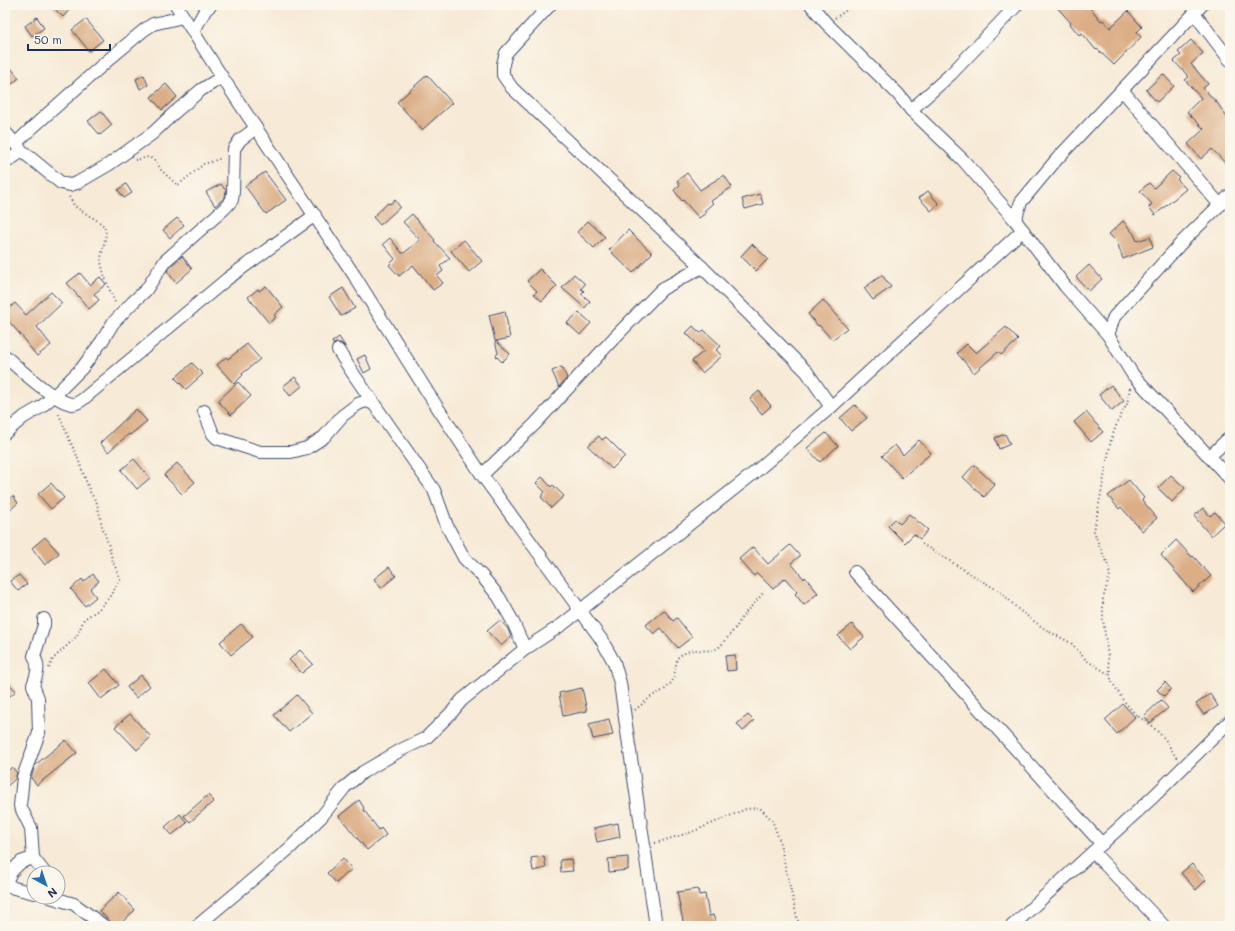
<svg xmlns="http://www.w3.org/2000/svg" width="1235" height="931" font-family="Mali,sans-serif">
  <rect width="100%" height="100%" fill="#fbf7ec"/>
  <filter id="ink" filterUnits="userSpaceOnUse"><feTurbulence type="fractalNoise" baseFrequency=".025" numOctaves="2"/><feDisplacementMap in="SourceGraphic" scale="8" xChannelSelector="R" yChannelSelector="G"/><feConvolveMatrix kernelMatrix="1 2 1 2 8 2 1 2 1" color-interpolation-filters="sRGB"/></filter>
  <filter id="wash" filterUnits="userSpaceOnUse"><feTurbulence type="fractalNoise" baseFrequency=".012" numOctaves="4" result="noise"/><feDisplacementMap in="SourceGraphic" scale="16" xChannelSelector="R" yChannelSelector="G"/><feGaussianBlur stdDeviation="0.9" result="paint"/><feColorMatrix in="noise" values="0 0 0 0 0 0 0 0 0 0 0 0 0 0 0 0 0 1.4 0 .05"/><feComposite in="paint" operator="in"/></filter>
  <g filter="url(#wash)">
    <rect width="100%" height="100%" fill="#f7ead6"/>
    <g id="blocks">
      <g fill="#dbae86">
        <path d="M51,5H64L69,10L63,17Z"/>
        <path d="M1055,5H1088L1101,21L1103,20L1110,28L1128,11L1142,27L1137,32L1141,37L1114,65L1097,49L1096,50L1082,33L1079,35L1070,24L1071,23Z"/>
        <path d="M37,17L44,28L32,36L25,26Z"/>
        <path d="M86,19L103,40L89,51L72,30Z"/>
        <path d="M1191,40L1203,53L1191,64L1208,84L1203,88L1218,104L1230,122V168L1212,149L1201,159L1188,144L1204,129L1187,112L1201,98L1185,80L1189,77L1174,61L1181,55L1178,52Z"/>
        <path d="M5,61L19,78L5,90Z"/>
        <path d="M1163,74L1174,86L1157,102L1146,90Z"/>
        <path d="M144,75L148,85L140,89L136,79Z"/>
        <path d="M427,75L452,103L422,130L397,102Z"/>
        <path d="M166,84L177,97L162,110L151,97Z"/>
        <path d="M101,111L112,125L100,135L88,121Z"/>
        <path d="M1172,171L1179,177L1177,179L1186,189L1155,215L1149,207L1152,204L1140,191L1149,183L1154,188Z"/>
        <path d="M265,172L286,200L266,214L245,186Z"/>
        <path d="M687,173L700,190L724,175L732,187L711,201L713,203L704,211L706,213L699,218L683,200L682,201L674,190L680,185L677,181Z"/>
        <path d="M126,184L132,193L124,198L118,190Z"/>
        <path d="M221,184L226,191L225,197L215,206L206,192Z"/>
        <path d="M928,191L939,204L931,211L919,198Z"/>
        <path d="M760,194L763,204L745,209L742,199Z"/>
        <path d="M395,200L400,207L380,225L373,217L388,203L390,204Z"/>
        <path d="M412,214L435,240L434,241L450,258L440,266L443,271L437,276L443,283L433,290L413,265L399,276L389,265L395,259L383,244L390,238L402,253H404L420,240L403,222Z"/>
        <path d="M177,218L184,225L170,238L163,230Z"/>
        <path d="M588,221L605,237L594,248L577,232Z"/>
        <path d="M1123,221L1134,234L1137,241L1150,237L1153,247L1123,259L1117,242L1109,234Z"/>
        <path d="M628,230L652,253L633,273L609,250Z"/>
        <path d="M464,240L482,261L469,272L451,251Z"/>
        <path d="M752,244L768,259L756,271L741,256Z"/>
        <path d="M182,256L192,269L176,283L167,271L171,266Z"/>
        <path d="M1089,265L1102,279L1089,291L1076,277Z"/>
        <path d="M540,269L557,286L542,301L534,294L537,291L527,281Z"/>
        <path d="M80,273L90,285L100,277L106,284L94,294L99,300L89,309L67,283Z"/>
        <path d="M574,274L585,284L581,289L584,291L581,294L590,301L585,308L562,288Z"/>
        <path d="M882,275L891,287L873,300L864,288Z"/>
        <path d="M266,286L283,307L274,315L276,317L269,323L248,297L258,289L259,291Z"/>
        <path d="M343,288L355,308L341,316L329,297Z"/>
        <path d="M51,292L62,303L37,327L51,345L37,356L25,341H26L5,317V312L15,303L26,315Z"/>
        <path d="M823,300L847,328L832,340L819,325L818,326L808,314Z"/>
        <path d="M505,311L510,338L496,341L510,354L502,362L496,356L498,353L489,315Z"/>
        <path d="M579,312L591,323L580,335L567,323Z"/>
        <path d="M693,326L700,333L704,330L721,346L716,350L722,356L702,373L692,361L704,351L686,333Z"/>
        <path d="M1006,327L1018,340L1001,355L998,352L974,373L957,353L967,344L976,353Z"/>
        <path d="M339,337L345,346V347L341,343H337L333,344L332,342Z"/>
        <path d="M247,344L260,359L242,374L243,375L234,384L217,365L226,357L228,359Z"/>
        <path d="M365,355L371,369L364,373L357,359Z"/>
        <path d="M192,363L203,374L186,389L175,378Z"/>
        <path d="M562,367L567,378L559,387L552,371Z"/>
        <path d="M295,377L302,386L290,396L283,386Z"/>
        <path d="M238,382L251,396L231,415L218,401Z"/>
        <path d="M1111,385L1124,401L1112,411L1099,395Z"/>
        <path d="M759,391L771,406L762,414L750,399Z"/>
        <path d="M855,405L867,418L851,431L840,418Z"/>
        <path d="M136,409L147,421L130,435L129,434L108,452L100,443Z"/>
        <path d="M1086,412L1103,432L1091,442L1074,422Z"/>
        <path d="M826,433L838,446L820,462L807,448Z"/>
        <path d="M1005,434L1010,444L999,449L995,438Z"/>
        <path d="M599,436L602,440L606,437L625,456L612,469L588,446Z"/>
        <path d="M919,440L931,453L902,478L882,456L895,445L903,455Z"/>
        <path d="M134,459L150,478L137,489L121,470Z"/>
        <path d="M177,463L195,482L182,494L164,475Z"/>
        <path d="M974,465L995,485L984,497L963,477Z"/>
        <path d="M1171,475L1185,488L1172,502L1158,488Z"/>
        <path d="M542,477L551,487L553,485L564,496L551,508L541,497L545,492L536,483Z"/>
        <path d="M1129,480L1144,498L1142,500L1157,518L1142,531L1121,507L1119,509L1108,496Z"/>
        <path d="M51,483L64,498L51,509L38,494Z"/>
        <path d="M13,496L18,503L11,509L5,502Z"/>
        <path d="M1203,508L1210,516L1215,512L1225,523L1211,536L1194,516Z"/>
        <path d="M909,514L928,530L920,539L914,534L905,543L888,526L895,519L900,524Z"/>
        <path d="M45,537L59,553L45,565L32,548Z"/>
        <path d="M1176,540L1192,557L1193,556L1211,576L1193,592L1161,555Z"/>
        <path d="M790,545L800,556L791,563L804,579L805,577L818,593L804,605L795,594L797,592L785,578L773,589L757,573L754,576L739,559L753,547L768,564Z"/>
        <path d="M389,567L396,576L381,588L374,579Z"/>
        <path d="M93,574L99,581L90,589L96,597L85,606L71,589L82,579L84,582Z"/>
        <path d="M19,575L27,584L18,591L10,581Z"/>
        <path d="M664,610L673,621L677,618L692,637L678,648L661,628L654,634L646,625Z"/>
        <path d="M500,620L508,629L511,637L501,646L487,631Z"/>
        <path d="M241,624L253,637L231,655L220,642Z"/>
        <path d="M852,624L864,637L850,649L838,636Z"/>
        <path d="M300,650L313,664L302,673L289,660Z"/>
        <path d="M735,655L736,670L727,671L725,656Z"/>
        <path d="M106,669L119,685L101,699L89,683Z"/>
        <path d="M141,675L150,686L136,698L127,687Z"/>
        <path d="M5,679L16,691L5,700Z"/>
        <path d="M1165,682L1171,689L1164,696L1157,690Z"/>
        <path d="M582,688L587,711L563,716L559,693Z"/>
        <path d="M1210,694L1218,706L1204,715L1196,704Z"/>
        <path d="M297,695L312,713L289,732L274,715Z"/>
        <path d="M1161,700L1168,708L1150,723L1144,716Z"/>
        <path d="M1123,704L1135,717L1117,734L1105,720Z"/>
        <path d="M130,714L151,737L137,750L115,727Z"/>
        <path d="M748,715L754,721L743,731L737,724Z"/>
        <path d="M609,719L613,735L593,739L589,724Z"/>
        <path d="M66,740L77,753L37,785L31,778L35,765Z"/>
        <path d="M12,767L17,773L15,779L5,788V774Z"/>
        <path d="M208,795L214,801L190,822L184,816Z"/>
        <path d="M359,800L364,808L363,809L379,830L381,828L386,835L367,850L339,816Z"/>
        <path d="M180,814L187,823L172,835L165,827Z"/>
        <path d="M618,823L620,837L597,842L594,828Z"/>
        <path d="M544,856L546,868L533,871L531,858Z"/>
        <path d="M628,857V870L609,872L608,859Z"/>
        <path d="M343,858L352,869L336,883L327,873Z"/>
        <path d="M571,859L573,871L561,872L560,860Z"/>
        <path d="M1192,864L1206,880L1196,890L1181,873Z"/>
        <path d="M698,889L699,895L705,894L709,916L713,915L717,926H684L677,892Z"/>
        <path d="M119,892L135,910L118,926H112L109,920L99,911Z"/>
      </g>
    </g>
  </g>
  <g filter="url(#ink)">
    <use href="#blocks" fill-opacity="0" stroke="#3c4b70" stroke-width="1"/>
    <g fill="none" stroke-linecap="round" stroke-linejoin="round">
      <g stroke="#3c4b70" stroke-width="14">
        <g id="minor">
          <path d="M176,5L222,77L354,275L428,393L482,475L601,639L614,662L620,683L625,718L656,926"/>
          <path d="M550,5L506,53L503,64V75L512,88L702,267L807,372L831,407"/>
          <path d="M811,5L826,23L898,94L911,110L963,160L1015,220L1065,286L1108,335"/>
          <path d="M1194,13L1230,60"/>
          <path d="M193,32L206,9L211,5"/>
          <path d="M1122,90L1220,205"/>
          <path d="M911,110L951,74L1017,5"/>
          <path d="M5,132L22,151L61,183L70,185L77,183L108,165L153,133L174,113L201,90L222,77"/>
          <path d="M15,144L33,127L107,61L144,30L153,24L183,17"/>
          <path d="M5,163L22,151"/>
          <path d="M1230,195L1183,241L1114,317L1108,335L1133,375L1230,479"/>
          <path d="M1015,220L1021,202L1057,159L1202,5"/>
          <path d="M338,350L350,369L374,404"/>
          <path d="M5,356C18,368 57,404 73,404C76,404 79,402 82,400L227,279L315,215"/>
          <path d="M204,411L213,434L217,438L260,452H291L307,448L324,437L342,416L358,404L366,401L374,404L434,490L447,526L464,558L481,575L499,597L512,620L525,649"/>
          <path d="M5,433L24,417L41,407L55,395L82,368L102,341L113,323L132,303L146,290L165,261L225,208L232,200L233,192L234,149L240,140L256,128"/>
          <path d="M1209,457L1230,437"/>
          <path d="M482,475L535,424L614,338L662,289L702,267"/>
          <path d="M855,572L1102,844"/>
          <path d="M44,619V625L34,656C40,667 37,674 33,685L38,698L39,733L23,777L20,806L31,828L33,858L45,873"/>
          <path d="M1093,852L1164,926"/>
          <path d="M5,883L14,888L34,893"/>
          <path d="M5,884L11,872L21,862L33,858"/>
          <path d="M50,897L74,904L104,926"/>
          <path d="M197,926L290,848L322,816L345,787L363,772L401,750L426,738L452,712L462,700L525,649L563,624L754,473L831,407L1023,230"/>
          <path d="M1012,926L1153,797L1230,721"/>
        </g>
      </g>
      <g stroke="#3c4b70" stroke-width="2" stroke-dasharray="1 3" stroke-linecap="butt">
        <path d="M835,18L854,5"/>
        <path d="M135,160L149,157L156,161L161,170L175,183L178,185L204,164L222,158"/>
        <path d="M69,197C71,199 72,202 74,205C81,213 102,220 105,229C108,235 101,251 101,260C101,268 111,295 116,304"/>
        <path d="M1130,388L1127,404L1117,423L1111,440L1094,531L1100,548L1107,562L1110,575L1103,599V619L1111,680L1123,700L1136,715L1151,725L1165,739L1177,759"/>
        <path d="M922,544L1002,593L1019,610L1046,630L1071,643L1086,660L1110,675"/>
        <path d="M49,668L53,659L77,636L84,619L98,610L111,595L120,579L112,559L108,543L102,526L97,503L90,492L77,456L69,439L58,412"/>
        <path d="M635,710L652,696L664,690L671,683L674,678L677,658C696,644 698,654 716,649C719,649 733,631 736,627C739,624 740,619 743,616C749,608 757,601 763,593"/>
        <path d="M655,843L692,832L746,809L760,808L772,820L779,839L799,926"/>
      </g>
      <use href="#minor" stroke="#fff" stroke-width="12"/>
    </g>
  </g>
  <rect width="1235" height="931" fill="none" stroke="#fbf7ec" stroke-width="20"/>
  <g transform="translate(46 885) rotate(140)"><circle r="19" fill="#fbf7ec" stroke="#a1a7b3"/>
  <path d="M0-3L7 15L0 10L-7 15Z" fill="#1f6fb2"/>
  <text y="-6" font-size="11" font-weight="bold" text-anchor="middle" fill="#1b2f5e">N</text>
  </g>
  <path d="M28 44v6h82v-6" fill="none" stroke="#1b2f5e" stroke-width="2"/>
  <text x="34" y="44" font-size="12" fill="#1b2f5e" stroke="#fbf7ec" stroke-width="3" paint-order="stroke">50 m</text>
</svg>
